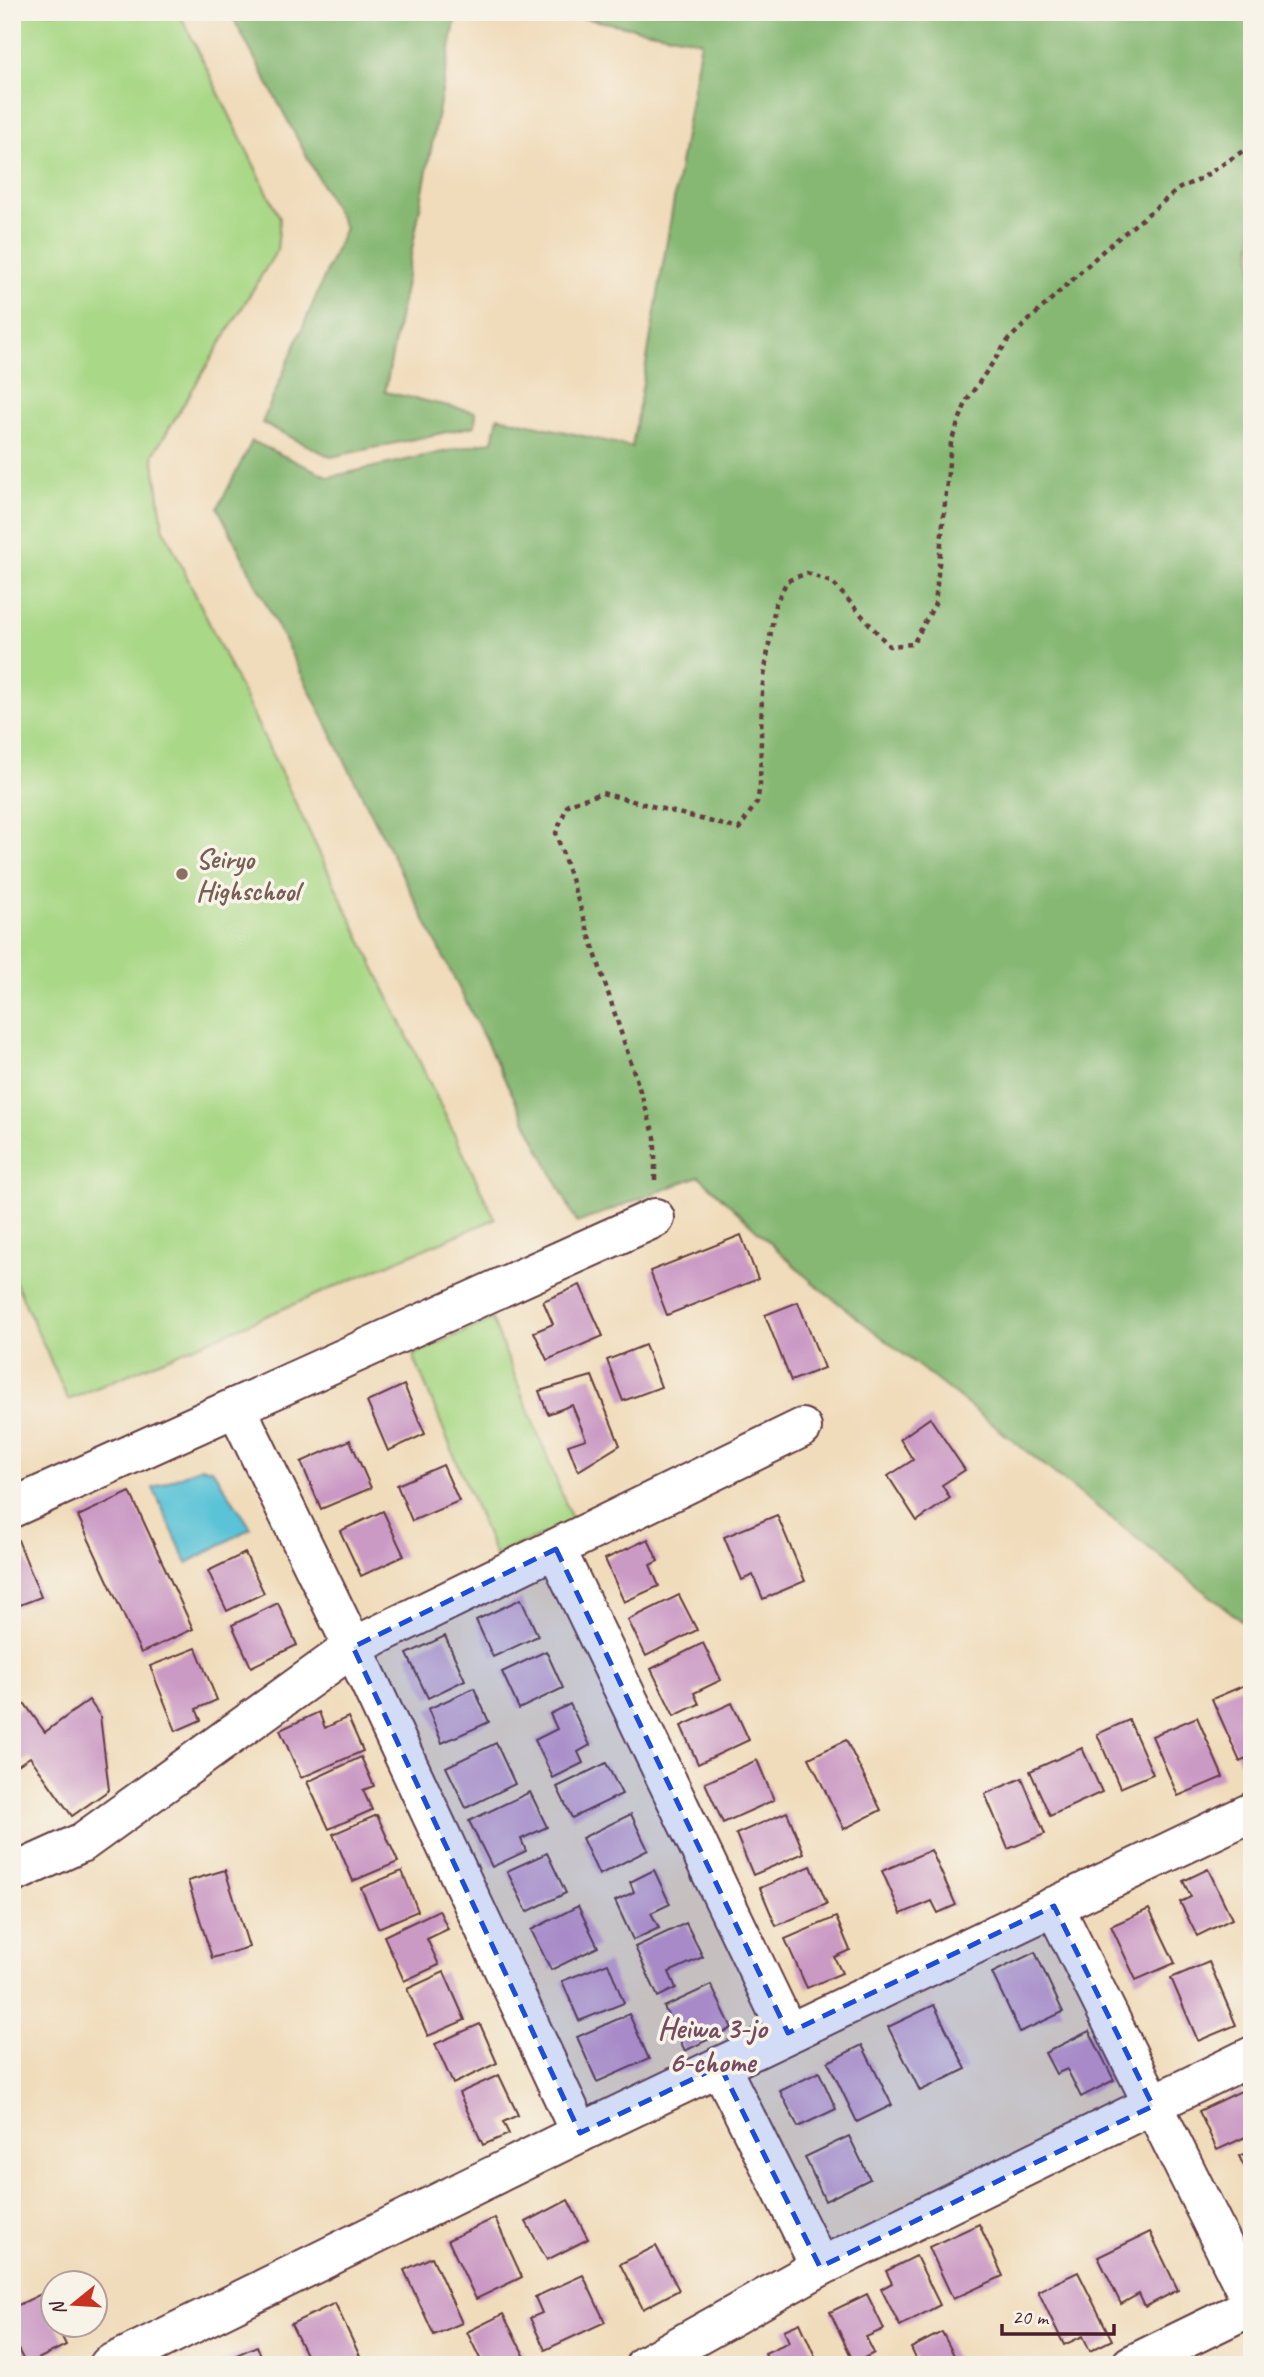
<svg xmlns="http://www.w3.org/2000/svg" width="1264" height="2377" font-family="Caveat,sans-serif">
  <rect width="100%" height="100%" fill="#f7f3e8"/>
  <filter id="ink" filterUnits="userSpaceOnUse"><feTurbulence type="fractalNoise" baseFrequency=".0143" numOctaves="2"/><feDisplacementMap in="SourceGraphic" scale="14" xChannelSelector="R" yChannelSelector="G"/><feConvolveMatrix kernelMatrix="1 2 1 2 8 2 1 2 1" color-interpolation-filters="sRGB"/></filter>
  <filter id="wash" filterUnits="userSpaceOnUse"><feTurbulence type="fractalNoise" baseFrequency=".00686" numOctaves="4" result="noise"/><feDisplacementMap in="SourceGraphic" scale="28" xChannelSelector="R" yChannelSelector="G"/><feGaussianBlur stdDeviation="1.57" result="paint"/><feColorMatrix in="noise" values="0 0 0 0 0 0 0 0 0 0 0 0 0 0 0 0 0 1.4 0 .05"/><feComposite in="paint" operator="in"/></filter>
  <g filter="url(#wash)">
    <rect width="100%" height="100%" fill="#f0dbba"/>
    <g fill="#a9d886" stroke="#7a7c58" stroke-width="2">
      <path d="M12,12H179L280,218L277,250L153,455L163,527L495,1219L68,1400L12,1274Z"/>
      <path d="M492,1319L573,1522L495,1555L413,1355Z"/>
    </g>
    <g fill="#86b873" stroke="#686c4f" stroke-width="2">
      <path d="M230,12H457L385,392L476,412L475,426L331,457L262,423L345,228Z"/>
      <path d="M552,12H1252V1629L813,1283L699,1176L577,1223L218,508L252,441L329,477L493,441L498,417L632,447L701,41Z"/>
    </g>
    <path fill="#5ac3d7" stroke="#527181" stroke-width="2" d="M201,1467L212,1469L251,1528L187,1563L153,1488Z"/>
    <g id="blocks">
      <g fill="#ca99c4">
        <path d="M741,1235L758,1279L667,1315L650,1271Z"/>
        <path d="M580,1285L603,1336L547,1360L534,1332L553,1324L543,1301Z"/>
        <path d="M798,1302L824,1368L791,1381L765,1315Z"/>
        <path d="M645,1345L661,1387L623,1401L607,1360Z"/>
        <path d="M592,1376L620,1445L578,1471L568,1445L586,1439L572,1405L548,1414L539,1391Z"/>
        <path d="M404,1385L425,1434L388,1451L367,1402Z"/>
        <path d="M930,1418L965,1470L942,1485L950,1498L917,1521L888,1476L913,1460L900,1439Z"/>
        <path d="M350,1440L371,1488L321,1509L301,1462Z"/>
        <path d="M443,1465L459,1501L412,1521L397,1485Z"/>
        <path d="M130,1492L193,1629L141,1653L78,1516Z"/>
        <path d="M383,1511L404,1556L361,1576L340,1531Z"/>
        <path d="M777,1515L805,1581L763,1599L753,1575L742,1580L724,1537Z"/>
        <path d="M648,1539L658,1561L650,1565L659,1586L624,1602L605,1559Z"/>
        <path d="M18,1540L41,1597L12,1608V1543Z"/>
        <path d="M245,1553L264,1593L227,1611L208,1571Z"/>
        <path d="M679,1595L697,1630L646,1656L628,1620Z"/>
        <path d="M521,1599L538,1636L493,1657L476,1620Z"/>
        <path d="M278,1603L297,1645L251,1667L232,1625Z"/>
        <path d="M445,1636L465,1680L428,1698L407,1654Z"/>
        <path d="M703,1643L721,1680L694,1693L699,1704L674,1716L651,1669Z"/>
        <path d="M196,1648L217,1700L196,1709L201,1720L176,1731L150,1666Z"/>
        <path d="M546,1651L563,1688L519,1709L502,1672Z"/>
        <path d="M1252,1682V1756L1240,1762L1212,1699Z"/>
        <path d="M474,1688L489,1722L442,1743L428,1709Z"/>
        <path d="M89,1700L100,1716L109,1790L72,1816L30,1757L18,1765L12,1758V1713L25,1704L45,1732Z"/>
        <path d="M732,1703L749,1740L698,1764L681,1726Z"/>
        <path d="M570,1704L590,1745L578,1752L583,1763L553,1778L535,1740L557,1729L550,1714Z"/>
        <path d="M319,1712L325,1728L348,1717L363,1751L301,1778L280,1730Z"/>
        <path d="M1197,1717L1223,1777L1178,1796L1152,1736Z"/>
        <path d="M1129,1720L1153,1774L1120,1788L1097,1734Z"/>
        <path d="M846,1740L881,1810L844,1829L809,1758Z"/>
        <path d="M496,1743L515,1784L466,1808L446,1767Z"/>
        <path d="M1082,1748L1102,1792L1050,1816L1030,1771Z"/>
        <path d="M361,1757L374,1786L363,1790L372,1810L329,1829L307,1782Z"/>
        <path d="M757,1760L774,1800L723,1823L705,1783Z"/>
        <path d="M606,1763L622,1794L572,1818L557,1787Z"/>
        <path d="M1022,1778L1045,1834L1008,1849L985,1794Z"/>
        <path d="M530,1792L547,1827L521,1839L526,1851L492,1867L469,1821Z"/>
        <path d="M787,1812L804,1853L753,1875L736,1834Z"/>
        <path d="M631,1814L648,1850L599,1875L582,1838Z"/>
        <path d="M377,1815L398,1862L353,1881L333,1834Z"/>
        <path d="M931,1850L956,1905L938,1913L932,1901L901,1914L882,1871Z"/>
        <path d="M547,1853L566,1893L527,1912L507,1871Z"/>
        <path d="M811,1866L827,1904L776,1926L760,1888Z"/>
        <path d="M1208,1869L1232,1919L1197,1936L1180,1902L1191,1897L1183,1881Z"/>
        <path d="M225,1870L249,1947L212,1958L188,1881Z"/>
        <path d="M654,1870L670,1904L651,1913L659,1928L633,1940L615,1901L634,1892L630,1882Z"/>
        <path d="M402,1871L418,1911L378,1928L361,1888Z"/>
        <path d="M578,1906L598,1947L551,1970L531,1930Z"/>
        <path d="M1149,1909L1175,1963L1136,1980L1111,1926Z"/>
        <path d="M439,1910L448,1929L427,1939L439,1965L404,1981L384,1936Z"/>
        <path d="M836,1917L850,1950L834,1957L842,1973L807,1988L785,1939Z"/>
        <path d="M686,1923L703,1957L669,1972L676,1988L658,1997L635,1947Z"/>
        <path d="M1035,1952L1063,2012L1020,2032L992,1973Z"/>
        <path d="M1209,1962L1236,2025L1198,2041L1171,1978Z"/>
        <path d="M608,1963L624,2003L579,2021L562,1981Z"/>
        <path d="M444,1972L465,2020L428,2036L407,1989Z"/>
        <path d="M711,1985L732,2028L685,2051L664,2007Z"/>
        <path d="M934,2005L966,2069L920,2091L888,2027Z"/>
        <path d="M629,2014L649,2059L597,2082L577,2037Z"/>
        <path d="M480,2024L497,2063L453,2084L435,2044Z"/>
        <path d="M1089,2031L1114,2080L1081,2097L1067,2069L1056,2074L1045,2053Z"/>
        <path d="M862,2045L892,2105L857,2122L828,2062Z"/>
        <path d="M819,2072L836,2109L798,2127L780,2091Z"/>
        <path d="M499,2075L518,2115L503,2122L509,2134L483,2145L459,2093Z"/>
        <path d="M1241,2091L1252,2115V2134L1217,2150L1199,2111Z"/>
        <path d="M849,2136L870,2179L825,2201L805,2157Z"/>
        <path d="M1252,2150V2183L1239,2156Z"/>
        <path d="M568,2200L588,2239L547,2260L526,2222Z"/>
        <path d="M495,2218L522,2277L476,2299L448,2240Z"/>
        <path d="M979,2224L1003,2276L953,2299L929,2247Z"/>
        <path d="M1150,2232L1178,2290L1145,2307L1139,2294L1121,2304L1098,2257Z"/>
        <path d="M656,2246L679,2290L643,2309L620,2264Z"/>
        <path d="M916,2256L940,2305L900,2326L881,2289L892,2283L886,2271Z"/>
        <path d="M432,2257L462,2323L434,2335L404,2270Z"/>
        <path d="M1078,2272L1112,2340L1090,2351L1083,2336L1064,2345L1038,2291Z"/>
        <path d="M583,2275L605,2322L545,2350L530,2318L542,2313L535,2297Z"/>
        <path d="M41,2294L52,2318V2324H56L66,2345L26,2365L17,2347L12,2349V2308Z"/>
        <path d="M867,2294L884,2329L866,2337L874,2353L854,2363L830,2312Z"/>
        <path d="M335,2303L364,2365H311L291,2324Z"/>
        <path d="M503,2314L526,2359L515,2365H483L467,2332Z"/>
        <path d="M800,2323L819,2365H770L765,2353L789,2342L784,2330Z"/>
        <path d="M942,2332L959,2365H919L911,2348Z"/>
        <path d="M257,2346L265,2365H221L220,2362Z"/>
      </g>
    </g>
  </g>
  <g filter="url(#ink)">
    <use href="#blocks" fill-opacity="0" stroke="#633b40" stroke-width="2"/>
    <g fill="none" stroke-linecap="round" stroke-linejoin="round">
      <g stroke="#633b40" stroke-width="42">
        <g id="minor">
          <path d="M236,1407L353,1647L580,2133"/>
          <path d="M12,1508L655,1218"/>
          <path d="M556,1549L788,2033"/>
          <path d="M12,1874L83,1842L353,1647L802,1428"/>
          <path d="M1054,1906L1252,2303"/>
          <path d="M720,2066L820,2267"/>
          <path d="M109,2365L580,2133L1252,1812"/>
          <path d="M645,2365L820,2267L1252,2056"/>
          <path d="M1131,2365L1252,2306"/>
        </g>
      </g>
      <path stroke="#633b40" stroke-width="4.5" stroke-dasharray="5 5" stroke-linecap="butt" d="M655,1180V1137L556,833L568,804L602,793L739,829L757,802L760,786L762,690L775,605L787,581L807,573L833,583L889,646L913,644L935,604L951,442L967,400L1009,339L1105,249L1180,188L1202,178L1252,145"/>
      <use href="#minor" stroke="#fff" stroke-width="38"/>
    </g>
  </g>
  <path fill="#1d4ed8" fill-opacity="0.2" stroke="#1d4ed8" stroke-width="5" stroke-dasharray="14 9" stroke-linejoin="round" d="M556,1549L788,2033L1054,1906L1153,2106L820,2267L720,2066L580,2133L353,1647Z"/>
  <circle fill="#8d6e63" stroke="#f7f3e8" stroke-width="2.5" cx="182" cy="874" r="7"/>
  <g text-anchor="middle" stroke-width="7" stroke-linejoin="round" paint-order="stroke">
    <g font-size="28" font-weight="bold" fill="#785e54" stroke="#f7f3e8" text-anchor="start">
      <text x="196" y="868">Seiryo<tspan x="196" dy="32">Highschool</tspan></text>
    </g>
    <g font-size="30" font-weight="bold" fill="#774a61" stroke="#f7f3e8">
      <text x="712" y="2038">Heiwa 3-jo<tspan x="712" dy="34">6-chome</tspan></text>
    </g>
  </g>
  <rect width="1264" height="2377" fill="none" stroke="#f7f3e8" stroke-width="42"/>
  <g transform="translate(74 2304) rotate(252)"><circle r="33" fill="#f7f3e8" stroke="#b29e9c" stroke-width="2"/>
  <path d="M0-5L12 26L0 18L-12 26Z" fill="#c8321e"/>
  <text y="-10" font-size="19" font-weight="bold" text-anchor="middle" fill="#4a1f2b">N</text>
  </g>
  <path d="M1002 2324v10h112v-10" fill="none" stroke="#4a1f2b" stroke-width="3.5"/>
  <text x="1012" y="2324" font-size="21" fill="#4a1f2b" stroke="#f7f3e8" stroke-width="5" paint-order="stroke">20 m</text>
</svg>
